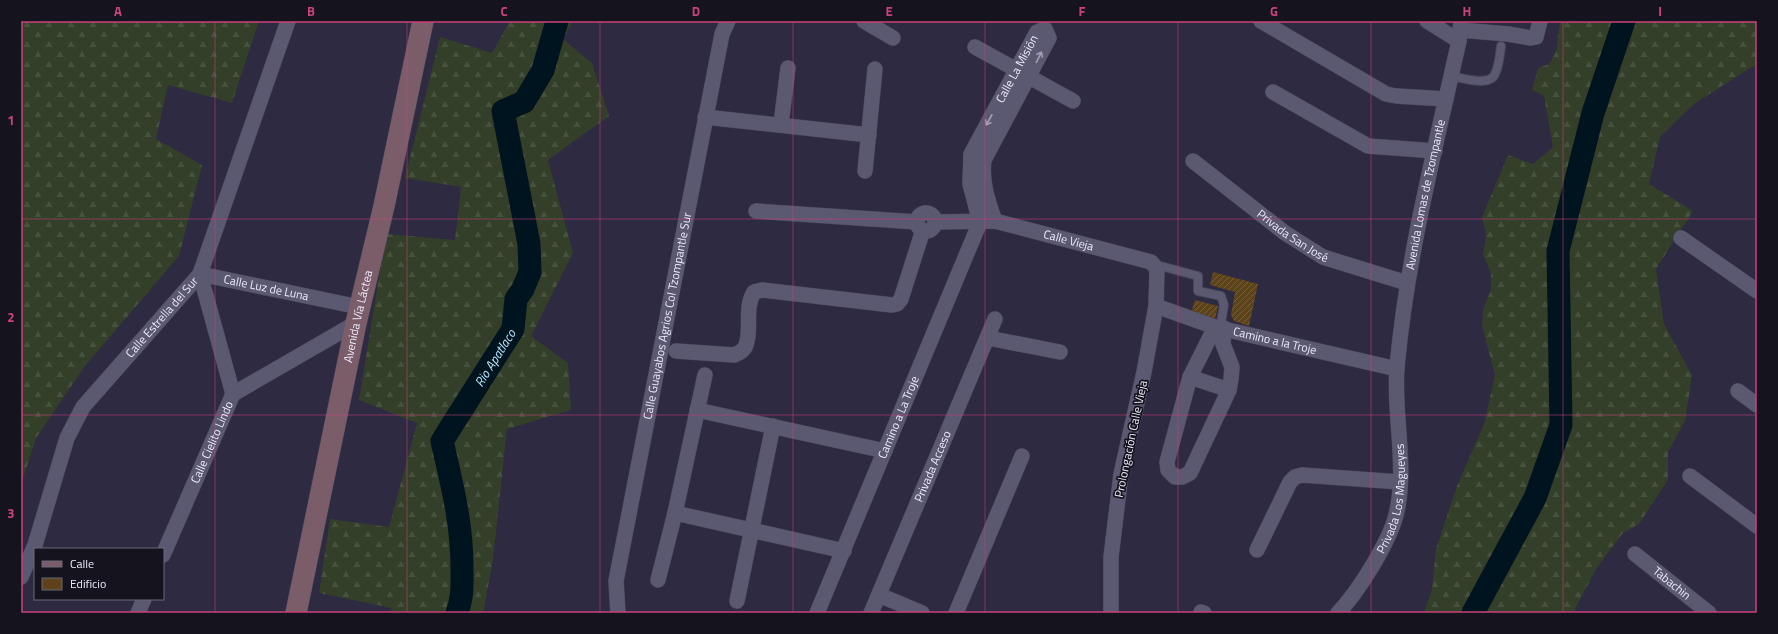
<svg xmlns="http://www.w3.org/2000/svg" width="1778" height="634" font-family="'Titillium Web',sans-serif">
  <defs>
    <pattern id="forest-firs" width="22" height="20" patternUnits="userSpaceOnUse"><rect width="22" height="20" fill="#333f29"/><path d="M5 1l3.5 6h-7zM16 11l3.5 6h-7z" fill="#47523e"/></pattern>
    <pattern id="building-hatch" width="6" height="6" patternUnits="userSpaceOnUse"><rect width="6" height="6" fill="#5c4319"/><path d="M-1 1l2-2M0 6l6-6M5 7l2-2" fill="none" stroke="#745e3b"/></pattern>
  </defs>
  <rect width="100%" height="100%" fill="#2d2a41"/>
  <g fill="url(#forest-firs)">
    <path d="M21,21H259L232,103L168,85L156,139L202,165L179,256L85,366L36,438L21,485Z"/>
    <path d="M510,21H573L563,39L592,63L609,116L548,160L573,253L531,336L568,363L571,410L507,429L493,560L483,613H390L392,608L319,593L330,519L389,527L417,423L359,400L386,234L455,240L461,187L405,178L440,37L492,53Z"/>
    <path d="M1560,21H1757V66L1750,68L1694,104L1660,137L1649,184L1693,211L1656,269L1664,324L1692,375L1685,421L1668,452V480L1639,524L1622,534L1596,569L1573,613H1424L1432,589L1436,549L1457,486L1484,424L1495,375L1482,326L1483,309L1491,290V273L1483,255L1486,234L1482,217L1508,155L1533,164L1553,147L1544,96L1532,90L1538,68L1549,64L1556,52Z"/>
  </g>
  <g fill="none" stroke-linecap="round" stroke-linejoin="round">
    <g stroke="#00141f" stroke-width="23">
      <path id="s1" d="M457,613C463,596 462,586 462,568C462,522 452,485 442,441L513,329L516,299L523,289L530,272L529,244L523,213L503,111L524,102L543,70L557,21"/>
      <path d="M1473,613L1535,498L1561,425L1558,251L1593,113L1624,21"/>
    </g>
  </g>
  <g fill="url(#building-hatch)">
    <path d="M1213,272L1258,284L1249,326L1234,321L1231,315L1235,292L1210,285Z"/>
    <path d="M1195,300L1218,306L1215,319L1191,313Z"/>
  </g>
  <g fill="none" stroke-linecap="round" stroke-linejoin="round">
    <g stroke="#484659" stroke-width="10">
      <g id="lane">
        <path d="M1451,76C1462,78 1490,87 1495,74C1499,66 1500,55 1501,46"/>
        <path d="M1153,264L1198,276V291L1221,296L1224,305L1220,328"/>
      </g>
    </g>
    <g stroke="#484659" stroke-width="16">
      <g id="street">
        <path d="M864,21L893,38"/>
        <path d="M1261,21L1386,94L1396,96L1446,99"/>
        <path d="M1427,21L1459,41"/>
        <path d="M1460,30L1508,34L1531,38L1536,37L1540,21"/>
        <path d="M975,47L1073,101"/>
        <path d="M1273,92L1368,146L1435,151"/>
        <path d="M705,117L869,135"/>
        <path d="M781,124L788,68"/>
        <path id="s2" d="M1193,161L1285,233L1323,257L1407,283"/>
        <path d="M865,171L875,69"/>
        <path d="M756,211L917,222"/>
        <circle cx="926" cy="222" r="9"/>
        <path d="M995,221C988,201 981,182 984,160L1049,38L1045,29"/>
        <path id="s3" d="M935,222L995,221L1151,262L1157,269L1156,306L1144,372L1121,474L1111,557V613"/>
        <path id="s4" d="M980,222L970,184L971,154L1037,32L1045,29"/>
        <path d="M1681,238L1757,291"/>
        <path id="s5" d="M1156,306L1215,327L1397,369"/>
        <path d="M1215,327L1190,377L1167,462L1168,470L1175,477H1182L1190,473L1229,390L1231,379L1232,367L1223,344L1224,328"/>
        <path d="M988,338L1060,352"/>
        <path d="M676,351L734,355C739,353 744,351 746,345C752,329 744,308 754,292L762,290L892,305L897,304L901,299L923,230"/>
        <path d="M1190,377L1229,390"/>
        <path d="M1738,391L1757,405"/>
        <path id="s6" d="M233,394L200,274L359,307"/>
        <path d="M697,410L885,451"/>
        <path d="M1690,476L1757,526"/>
        <path d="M675,513L844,551"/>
        <path d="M1257,550L1290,482L1295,477L1302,475L1400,482"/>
        <path id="s7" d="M1635,554L1709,613"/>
        <path id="s8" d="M163,555L233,394L356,323"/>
        <path id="s9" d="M21,577L35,545L67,438L83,407L200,274L288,21"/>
        <path d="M658,580L675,513L705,375"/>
        <path d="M879,595L922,613"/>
        <path d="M737,601L773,426"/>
        <path d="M1201,612L1204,613"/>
        <path d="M138,613L144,599"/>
        <path id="s10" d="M618,613L616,581L722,34L728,21"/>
        <path id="s11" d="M817,613L980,222"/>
        <path id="s12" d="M871,613L995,319"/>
        <path d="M956,613L1022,456"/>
        <path id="s13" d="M1338,613C1358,592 1389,543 1396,515C1408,467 1393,415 1397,367C1407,257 1435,149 1459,41L1461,21"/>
      </g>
    </g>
    <g stroke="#484659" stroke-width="22">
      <g id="secondary">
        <path id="s14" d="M296,613L356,323L384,206L423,21"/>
      </g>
    </g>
    <use href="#lane" stroke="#5b5872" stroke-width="8"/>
    <use href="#street" stroke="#5b5872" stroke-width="15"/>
    <use href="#secondary" stroke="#7b5d6a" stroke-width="21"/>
  </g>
  <defs><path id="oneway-shaft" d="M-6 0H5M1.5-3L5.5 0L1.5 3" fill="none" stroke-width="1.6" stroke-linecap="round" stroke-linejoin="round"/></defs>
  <g stroke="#a3a0b6">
    <use href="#oneway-shaft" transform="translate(1039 57) rotate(-63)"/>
    <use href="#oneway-shaft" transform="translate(989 120) rotate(119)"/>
  </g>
  <path fill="none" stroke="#ca427b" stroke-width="1" stroke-opacity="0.55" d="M215,21V613M407,21V613M600,21V613M793,21V613M985,21V613M1178,21V613M1371,21V613M1563,21V613M21,219H1757M21,415H1757"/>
  <g text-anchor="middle" stroke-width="3.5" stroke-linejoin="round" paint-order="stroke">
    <g font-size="12" fill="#ebe9f9" stroke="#15141e">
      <text dy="4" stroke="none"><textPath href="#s4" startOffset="166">Calle La Misión</textPath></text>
      <text dy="4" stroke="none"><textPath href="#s13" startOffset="438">Avenida Lomas de Tzompantle</textPath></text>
      <text dy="4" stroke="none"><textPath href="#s2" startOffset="125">Privada San José</textPath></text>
      <text dy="4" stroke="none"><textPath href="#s3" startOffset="136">Calle Vieja</textPath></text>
      <text dy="4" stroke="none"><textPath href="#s6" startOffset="192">Calle Luz de Luna</textPath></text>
      <text dy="4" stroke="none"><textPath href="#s10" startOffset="302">Calle Guayabos Agrios Col Tzompantle Sur</textPath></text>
      <text dy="4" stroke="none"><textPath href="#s9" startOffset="301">Calle Estrella del Sur</textPath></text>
      <text dy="4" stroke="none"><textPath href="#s14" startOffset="303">Avenida Vía Láctea</textPath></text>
      <text dy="4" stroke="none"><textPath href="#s5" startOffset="124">Camino a la Troje</textPath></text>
      <text dy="4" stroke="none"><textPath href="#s11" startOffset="212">Camino a La Troje</textPath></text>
      <text transform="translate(1131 439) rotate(-78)" y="4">Prolongación Calle Vieja</text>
      <text dy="4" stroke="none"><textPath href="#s8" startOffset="123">Calle Cielito Lindo</textPath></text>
      <text dy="4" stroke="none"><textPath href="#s12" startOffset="159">Privada Acceso</textPath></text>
      <text dy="4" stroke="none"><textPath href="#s13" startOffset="130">Privada Los Magueyes</textPath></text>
      <text dy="4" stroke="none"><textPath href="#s7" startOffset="47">Tabachin</textPath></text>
    </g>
    <g font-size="13" font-style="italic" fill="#b8e7fe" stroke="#15141e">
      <text dy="5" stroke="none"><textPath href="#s1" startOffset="273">Rio Apatlaco</textPath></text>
    </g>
  </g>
  <rect width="1778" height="634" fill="none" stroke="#15141e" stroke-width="44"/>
  <rect x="34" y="548" width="130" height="52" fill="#15141e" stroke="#6b6976"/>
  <rect x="42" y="561" width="20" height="6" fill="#7b5d6a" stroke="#6b6976"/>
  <text x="70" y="568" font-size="12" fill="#ebe9f9">Calle</text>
  <rect x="42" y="578" width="20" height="12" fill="#5c4319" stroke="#6b6976"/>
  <text x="70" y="588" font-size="12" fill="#ebe9f9">Edificio</text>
  <rect x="22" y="22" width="1734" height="590" fill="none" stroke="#ca427b" stroke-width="1.5"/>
  <g font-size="13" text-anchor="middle" font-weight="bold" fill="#ca427b">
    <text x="118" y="16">A</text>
    <text x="311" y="16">B</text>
    <text x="504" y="16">C</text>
    <text x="696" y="16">D</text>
    <text x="889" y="16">E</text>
    <text x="1082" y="16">F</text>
    <text x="1274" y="16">G</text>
    <text x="1467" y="16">H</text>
    <text x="1660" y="16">I</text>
    <text x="11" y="125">1</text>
    <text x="11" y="322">2</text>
    <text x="11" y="518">3</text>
  </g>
</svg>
